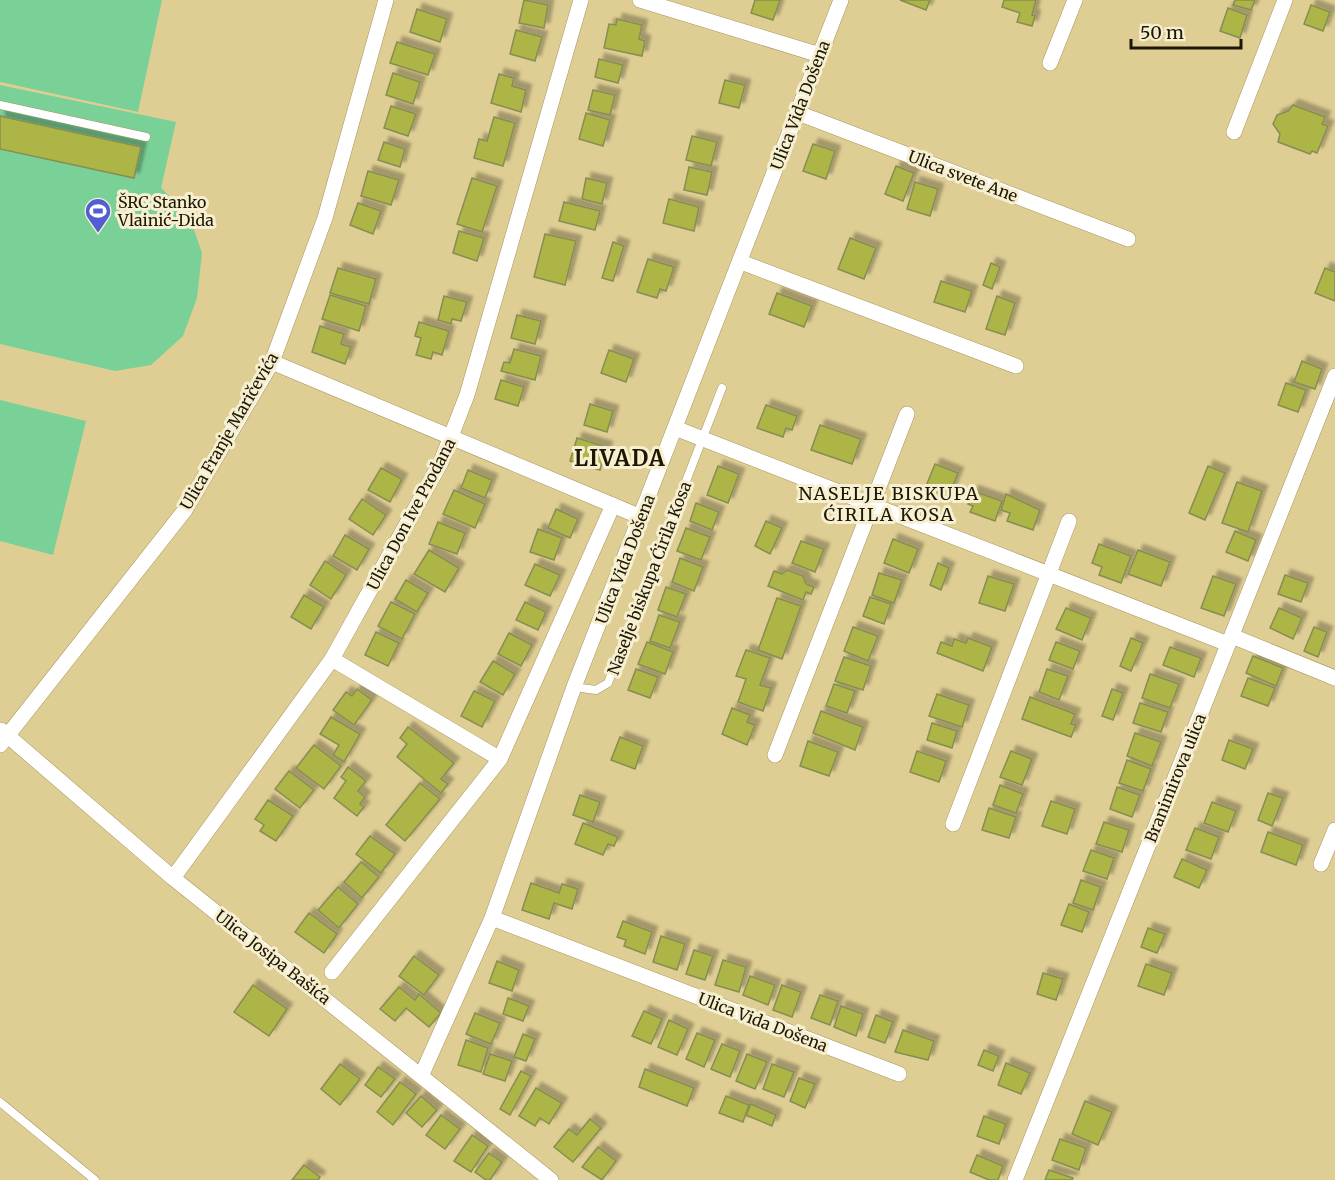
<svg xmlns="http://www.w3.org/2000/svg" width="1335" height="1180" font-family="Merriweather,serif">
  <defs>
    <filter id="shadow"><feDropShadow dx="5.5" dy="-5.5" stdDeviation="1.5" flood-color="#0004"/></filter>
  </defs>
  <rect width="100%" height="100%" fill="#dfce93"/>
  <g fill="#7ad197">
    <path d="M0,0H162L138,112L0,82Z"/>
    <path d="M0,85L176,122L161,188L189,215L202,253L197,298L183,336L151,365L115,371L0,344Z"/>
    <path d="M0,400L86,421L53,555L0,541Z"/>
  </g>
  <g fill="#acb545" stroke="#878d54" stroke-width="1.5" filter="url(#shadow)">
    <path d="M524,0L548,5L544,28L519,23Z"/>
    <path d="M755,0H780L773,20L751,13Z"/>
    <path d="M900,0H930L926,10Z"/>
    <path d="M1004,0H1036L1032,15L1035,16L1032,26L1017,22L1020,13L1002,7Z"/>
    <path d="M1235,0H1255L1251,10L1233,5Z"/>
    <path d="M1311,5L1330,12L1323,31L1304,24Z"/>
    <path d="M1228,8L1247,15L1240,38L1220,31Z"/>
    <path d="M417,9L447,19L440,42L410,32Z"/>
    <path d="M617,19L642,25L639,39L645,41L642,56L604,48L609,24L616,25Z"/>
    <path d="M516,30L542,37L535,61L510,54Z"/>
    <path d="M397,42L435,54L428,75L390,63Z"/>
    <path d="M599,59L623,65L618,83L595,77Z"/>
    <path d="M393,73L420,82L413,104L386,95Z"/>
    <path d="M499,74L514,78L512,86L526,90L521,112L491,103Z"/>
    <path d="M725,80L745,85L739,108L719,103Z"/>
    <path d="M593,90L615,95L610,115L588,110Z"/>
    <path d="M1293,105L1325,117L1322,124L1328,126L1317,153L1312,151L1310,154L1278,142L1280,134L1273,124L1277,115L1288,111Z"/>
    <path d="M391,106L416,114L408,136L384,128Z"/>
    <path d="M586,113L610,120L603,146L579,139Z"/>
    <path d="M0,116L141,147L134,178L0,149Z"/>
    <path d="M494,117L515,123L503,166L474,158L479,139L487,141Z"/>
    <path d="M692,136L717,142L711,166L686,160Z"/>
    <path d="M384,142L405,149L400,167L378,160Z"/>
    <path d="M813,144L835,151L826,179L803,171Z"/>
    <path d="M896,166L914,173L903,201L885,194Z"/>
    <path d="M689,167L712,172L707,195L684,190Z"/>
    <path d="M368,171L399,180L391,205L361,196Z"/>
    <path d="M472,178L497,186L482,232L457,224Z"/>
    <path d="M586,178L607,183L602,204L582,199Z"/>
    <path d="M915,182L938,189L930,216L907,209Z"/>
    <path d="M669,199L699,207L694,231L663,223Z"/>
    <path d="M564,202L600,211L595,230L559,221Z"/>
    <path d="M358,203L381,211L373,234L350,225Z"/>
    <path d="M459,231L484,238L477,261L453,253Z"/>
    <path d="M545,234L576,241L565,285L534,277Z"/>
    <path d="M850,238L876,248L864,279L838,269Z"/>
    <path d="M613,242L624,246L613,281L602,278Z"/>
    <path d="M648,259L674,267L666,291L660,289L657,298L637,292Z"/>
    <path d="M991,263L1000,267L992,289L983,285Z"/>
    <path d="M338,268L376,279L369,304L330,293Z"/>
    <path d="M1325,268L1335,272V301L1315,293Z"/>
    <path d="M941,281L972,291L965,312L934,302Z"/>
    <path d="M777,293L812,306L804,327L769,314Z"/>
    <path d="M330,295L366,306L359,331L322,319Z"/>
    <path d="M444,296L467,302L461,321L452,319L451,324L438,320Z"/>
    <path d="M997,296L1015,303L1005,335L986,329Z"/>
    <path d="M517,315L541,321L535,344L511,338Z"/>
    <path d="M419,322L449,331L442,355L433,352L431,359L416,355L421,338L415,336Z"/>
    <path d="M320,326L344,334L341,344L351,347L345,364L312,352Z"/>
    <path d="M514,349L541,356L535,380L501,371L504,362L510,363Z"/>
    <path d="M609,350L634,359L626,382L601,373Z"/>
    <path d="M1302,361L1322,369L1315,389L1294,382Z"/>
    <path d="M501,380L524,387L518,406L495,399Z"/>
    <path d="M1286,383L1306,390L1298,412L1278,405Z"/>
    <path d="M590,404L613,411L607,432L584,425Z"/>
    <path d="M766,405L797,416L792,430L786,428L783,437L757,428Z"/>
    <path d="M820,425L861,439L852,464L811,450Z"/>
    <path d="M577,438L607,447L600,470L570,461Z"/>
    <path d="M935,464L958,473L947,500L924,491Z"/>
    <path d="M718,466L739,474L728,503L707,495Z"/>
    <path d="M1208,466L1225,473L1205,520L1189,513Z"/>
    <path d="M381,468L402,479L390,502L368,490Z"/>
    <path d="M468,470L492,480L485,498L461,488Z"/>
    <path d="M1237,482L1262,491L1248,532L1222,523Z"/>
    <path d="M454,490L485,504L475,528L443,514Z"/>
    <path d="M973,491L1002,501L995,521L970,512L973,506L968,504Z"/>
    <path d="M1006,494L1040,510L1033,530L1007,521L1010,513L1001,510Z"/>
    <path d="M362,499L386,515L373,535L349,519Z"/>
    <path d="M696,503L719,512L712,530L690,521Z"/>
    <path d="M556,509L578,519L570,538L548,528Z"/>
    <path d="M766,521L782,528L770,554L755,546Z"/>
    <path d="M438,522L465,533L457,554L429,544Z"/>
    <path d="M686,528L710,537L701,560L677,551Z"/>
    <path d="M538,529L562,538L554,560L530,552Z"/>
    <path d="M1235,531L1256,540L1248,561L1226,552Z"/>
    <path d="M345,535L369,549L357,570L333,556Z"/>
    <path d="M893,539L918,549L909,573L884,563Z"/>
    <path d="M801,541L824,549L815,572L792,563Z"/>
    <path d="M1099,544L1131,556L1121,583L1099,575L1102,567L1092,563Z"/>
    <path d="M429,550L459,568L445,592L414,574Z"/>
    <path d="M1138,550L1170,562L1161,586L1128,574Z"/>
    <path d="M680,558L703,567L694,591L672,582Z"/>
    <path d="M325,561L346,575L331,599L310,585Z"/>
    <path d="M938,563L949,568L941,590L930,585Z"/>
    <path d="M535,564L560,575L550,596L525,585Z"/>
    <path d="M787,570L803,576L806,584L814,587L811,594L806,592L803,600L768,586L774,571L782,574Z"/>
    <path d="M879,573L902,580L894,603L872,595Z"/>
    <path d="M1285,575L1308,583L1301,602L1278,594Z"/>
    <path d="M988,576L1014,584L1005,611L979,603Z"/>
    <path d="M1213,576L1236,584L1224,616L1201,608Z"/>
    <path d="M406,580L428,593L417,612L395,599Z"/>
    <path d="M666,587L686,594L677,617L658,610Z"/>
    <path d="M304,595L324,607L311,629L291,617Z"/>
    <path d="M870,597L891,604L884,624L863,616Z"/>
    <path d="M777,598L801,606L782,659L758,650Z"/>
    <path d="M391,602L415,614L402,639L378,626Z"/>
    <path d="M525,602L546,612L538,630L516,620Z"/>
    <path d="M1066,608L1091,618L1082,640L1056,629Z"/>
    <path d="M1279,608L1302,618L1293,639L1270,628Z"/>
    <path d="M659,615L680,622L670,648L650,641Z"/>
    <path d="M853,627L878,636L868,661L844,651Z"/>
    <path d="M1314,627L1327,632L1318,657L1304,651Z"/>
    <path d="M376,632L399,643L388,666L365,655Z"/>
    <path d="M509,633L532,645L521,666L498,654Z"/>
    <path d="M968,638L992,647L983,671L937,653L941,642L952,646L954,639L966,643Z"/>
    <path d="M1131,638L1143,643L1131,671L1120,666Z"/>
    <path d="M647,642L673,652L665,674L638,664Z"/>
    <path d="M1056,642L1080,651L1073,669L1049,660Z"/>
    <path d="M1170,647L1201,658L1194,677L1163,665Z"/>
    <path d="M746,650L770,658L760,685L771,688L763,711L738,702L746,679L736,676Z"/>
    <path d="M1253,656L1283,668L1276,686L1246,673Z"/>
    <path d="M844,657L871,666L863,690L835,681Z"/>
    <path d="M493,661L515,674L503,695L480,682Z"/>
    <path d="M636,669L658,677L650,698L628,690Z"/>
    <path d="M1047,669L1068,676L1059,700L1039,692Z"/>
    <path d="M1150,674L1179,684L1170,708L1142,698Z"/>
    <path d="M1248,678L1275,688L1268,706L1241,696Z"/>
    <path d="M834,684L855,691L847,713L826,706Z"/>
    <path d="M357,689L372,700L354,725L333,710L346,692L352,696Z"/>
    <path d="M1112,689L1123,693L1113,720L1102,716Z"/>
    <path d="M474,691L495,701L482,727L461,716Z"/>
    <path d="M937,694L969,705L962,727L929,716Z"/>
    <path d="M1030,697L1075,714L1071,724L1076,725L1071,737L1022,719Z"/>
    <path d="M1140,703L1168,712L1161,732L1133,723Z"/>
    <path d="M732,708L750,715L747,722L755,725L747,745L722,734Z"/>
    <path d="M821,711L863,727L855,750L813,733Z"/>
    <path d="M331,717L360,734L344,762L333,755L339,745L320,734Z"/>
    <path d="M932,723L957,731L952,748L927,740Z"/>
    <path d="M408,727L454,763L441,779L448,784L441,793L397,757L407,744L400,738Z"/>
    <path d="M1135,733L1161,742L1152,766L1127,756Z"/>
    <path d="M620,737L643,746L635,769L611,760Z"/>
    <path d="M1229,740L1253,749L1245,769L1222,760Z"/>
    <path d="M808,741L838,752L829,776L800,766Z"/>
    <path d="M314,745L341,766L324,789L296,768Z"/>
    <path d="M917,751L946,761L939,782L910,772Z"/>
    <path d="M1011,751L1032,759L1022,785L1000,777Z"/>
    <path d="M1127,760L1151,769L1143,791L1119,783Z"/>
    <path d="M348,767L366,781L358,791L365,797L360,804L364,807L357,816L334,798L346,781L341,777Z"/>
    <path d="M289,771L314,790L300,808L275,789Z"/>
    <path d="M420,783L440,799L405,841L386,825Z"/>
    <path d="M1000,785L1023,794L1016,813L993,805Z"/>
    <path d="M1117,787L1140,795L1132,817L1110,809Z"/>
    <path d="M1268,793L1283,798L1272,826L1258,820Z"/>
    <path d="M580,795L600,802L593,822L573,815Z"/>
    <path d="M268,800L293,816L276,841L260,831L264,825L255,819Z"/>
    <path d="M1051,801L1075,809L1067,834L1042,826Z"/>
    <path d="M1212,802L1236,811L1228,832L1204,823Z"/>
    <path d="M989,808L1016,817L1009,838L982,830Z"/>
    <path d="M1104,822L1129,830L1122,852L1096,844Z"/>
    <path d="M583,823L618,837L614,846L608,844L603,855L575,844Z"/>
    <path d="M1195,828L1219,837L1211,859L1186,850Z"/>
    <path d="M1268,832L1303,845L1296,865L1261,852Z"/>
    <path d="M370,836L395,854L381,873L356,854Z"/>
    <path d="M1091,850L1114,858L1107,879L1083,871Z"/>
    <path d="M1182,859L1207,870L1199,888L1174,877Z"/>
    <path d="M361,862L379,877L362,898L344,882Z"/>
    <path d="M1081,880L1101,887L1093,910L1073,903Z"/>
    <path d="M531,883L559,893L562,884L578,889L572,909L554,903L549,919L522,910Z"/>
    <path d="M338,887L358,904L339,928L318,910Z"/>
    <path d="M1069,904L1089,912L1082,932L1061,925Z"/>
    <path d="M309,913L337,934L324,953L295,932Z"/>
    <path d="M623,921L652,932L645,954L624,946L626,940L617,937Z"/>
    <path d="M1148,928L1165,934L1157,953L1141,947Z"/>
    <path d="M661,936L685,944L677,970L653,962Z"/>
    <path d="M694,950L713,956L705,980L686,974Z"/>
    <path d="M414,956L439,975L424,995L399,976Z"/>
    <path d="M723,960L746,967L739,992L715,985Z"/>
    <path d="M497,961L519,970L512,991L489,983Z"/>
    <path d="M1146,964L1172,973L1164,995L1138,986Z"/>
    <path d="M1043,973L1063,979L1056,1000L1037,994Z"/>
    <path d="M750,976L775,985L768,1005L743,995Z"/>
    <path d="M253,985L287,1009L269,1036L234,1012Z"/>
    <path d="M782,985L801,992L792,1017L773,1010Z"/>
    <path d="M399,987L415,1000L419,994L441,1013L429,1027L406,1008L395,1021L380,1009Z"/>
    <path d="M820,995L838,1001L830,1025L811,1018Z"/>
    <path d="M508,998L529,1006L523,1021L503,1014Z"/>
    <path d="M841,1006L863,1014L856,1036L834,1027Z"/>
    <path d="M644,1011L662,1019L651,1044L632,1036Z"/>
    <path d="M475,1013L500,1023L491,1044L466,1034Z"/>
    <path d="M876,1015L893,1022L885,1043L868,1037Z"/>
    <path d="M669,1020L688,1029L677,1055L658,1047Z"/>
    <path d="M903,1030L934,1041L928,1060L895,1052Z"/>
    <path d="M697,1033L715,1040L704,1067L686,1059Z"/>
    <path d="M523,1034L535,1039L526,1061L514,1057Z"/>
    <path d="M466,1040L488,1048L481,1072L458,1065Z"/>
    <path d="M722,1044L740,1051L730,1077L711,1069Z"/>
    <path d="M984,1050L999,1056L993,1071L978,1065Z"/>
    <path d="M490,1054L512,1061L505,1081L483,1074Z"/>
    <path d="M747,1054L767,1062L755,1089L736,1081Z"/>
    <path d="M1006,1063L1030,1073L1021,1094L998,1085Z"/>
    <path d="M340,1064L360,1079L340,1105L321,1089Z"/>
    <path d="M772,1064L794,1072L784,1097L763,1089Z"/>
    <path d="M378,1067L395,1079L381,1097L365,1085Z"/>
    <path d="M645,1069L694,1088L687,1106L639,1087Z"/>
    <path d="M521,1071L531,1076L510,1115L500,1109Z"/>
    <path d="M799,1078L815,1084L805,1108L790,1101Z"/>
    <path d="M400,1082L416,1094L393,1125L377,1112Z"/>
    <path d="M536,1088L562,1103L549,1124L540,1118L535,1126L519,1116Z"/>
    <path d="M421,1096L437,1110L422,1127L406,1113Z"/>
    <path d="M726,1096L749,1105L743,1122L719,1113Z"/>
    <path d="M1085,1101L1112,1112L1098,1145L1072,1134Z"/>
    <path d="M751,1104L776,1115L772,1126L746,1115Z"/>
    <path d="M441,1115L460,1129L445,1149L426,1135Z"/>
    <path d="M984,1116L1006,1124L999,1144L977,1136Z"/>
    <path d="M590,1119L601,1128L573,1162L554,1147L569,1129L577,1135Z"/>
    <path d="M472,1135L488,1146L471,1172L454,1161Z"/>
    <path d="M1060,1139L1086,1148L1079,1170L1052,1160Z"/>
    <path d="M598,1147L616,1161L602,1180L582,1167Z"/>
    <path d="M489,1153L502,1162L490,1180H486L475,1172Z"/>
    <path d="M977,1155L1003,1166L998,1180H989L970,1172Z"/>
    <path d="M304,1165L320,1177L318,1180H292Z"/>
    <path d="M1049,1170L1073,1178L1072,1180H1045Z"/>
  </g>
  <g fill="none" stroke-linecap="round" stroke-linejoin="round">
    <g stroke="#a7965d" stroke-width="9">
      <g id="lane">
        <path d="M0,105L146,137"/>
        <path d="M574,687L596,690L608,683L722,388"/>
        <path d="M0,1102L95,1180"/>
      </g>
    </g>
    <g stroke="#a7965d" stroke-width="16">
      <g id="street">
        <path d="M640,0L820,55"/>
        <path d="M1050,63L1075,0"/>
        <path d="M798,113L1128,239"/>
        <path d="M1234,132L1285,0"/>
        <path d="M741,262L1016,366"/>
        <path d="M272,362L641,517"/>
        <path d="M675,428L1228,644"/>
        <path d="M1232,636L1335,678"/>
        <path d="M332,659L500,759"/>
        <path d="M1,730L173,878L551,1180"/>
        <path d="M0,745L185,510L272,362L325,218L386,0"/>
        <path d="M775,755L907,414"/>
        <path d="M953,824L1069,521"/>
        <path d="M1321,864L1335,830"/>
        <path d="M173,878L332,659L441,462L467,395L581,0"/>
        <path d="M492,918L899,1074"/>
        <path d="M332,972L500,759L613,505"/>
        <path d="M422,1074L492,918L574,687L841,0"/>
        <path d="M1015,1180L1335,376"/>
      </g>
    </g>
    <use href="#lane" stroke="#fff" stroke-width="8"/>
    <use href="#street" stroke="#fff" stroke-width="15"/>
  </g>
  <defs>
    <g id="stadium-pin" transform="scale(1.35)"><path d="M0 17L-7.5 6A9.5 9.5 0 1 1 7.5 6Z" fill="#505fd4" stroke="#f7efd2"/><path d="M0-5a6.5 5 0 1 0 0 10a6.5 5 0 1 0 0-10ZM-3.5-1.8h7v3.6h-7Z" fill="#fff"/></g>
  </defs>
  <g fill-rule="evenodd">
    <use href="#stadium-pin" x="98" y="211"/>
  </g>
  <g text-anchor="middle" stroke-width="6" stroke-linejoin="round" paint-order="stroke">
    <g font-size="16" fill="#1d1701" stroke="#f7efd2">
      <text transform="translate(800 105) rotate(-69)" y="6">Ulica Vida Došena</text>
      <text transform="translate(963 176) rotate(21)" y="6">Ulica svete Ane</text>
      <text transform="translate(229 431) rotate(-60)" y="6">Ulica Franje Maričevića</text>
      <text transform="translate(411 514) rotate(-62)" y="6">Ulica Don Ive Prodana</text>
      <text transform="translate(625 559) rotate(-69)" y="6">Ulica Vida Došena</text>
      <text transform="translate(649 578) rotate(-69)" y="6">Naselje biskupa Ćirila Kosa</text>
      <text transform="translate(1175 778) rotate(-68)" y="6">Branimirova ulica</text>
      <text transform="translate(273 957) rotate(38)" y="6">Ulica Josipa Bašića</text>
      <text transform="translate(763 1022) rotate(21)" y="6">Ulica Vida Došena</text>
    </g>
    <g font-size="16" fill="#1d1701" stroke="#f7efd2" text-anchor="start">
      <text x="118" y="208">ŠRC Stanko<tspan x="118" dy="18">Vlainić-Dida</tspan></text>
    </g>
    <g font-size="18" letter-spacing="1.5" fill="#1d1701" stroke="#f7efd2">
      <text x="889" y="500">NASELJE BISKUPA<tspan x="889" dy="21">ĆIRILA KOSA</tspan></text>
    </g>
    <g font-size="22" font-weight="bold" letter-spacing="1.5" fill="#1d1701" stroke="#f7efd2">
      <text x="620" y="466">LIVADA</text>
    </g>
  </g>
  <path d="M1131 39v9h110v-9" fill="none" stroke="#1d1701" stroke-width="3"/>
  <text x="1140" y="39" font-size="18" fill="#1d1701" stroke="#f7efd2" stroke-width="4.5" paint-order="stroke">50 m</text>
</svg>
